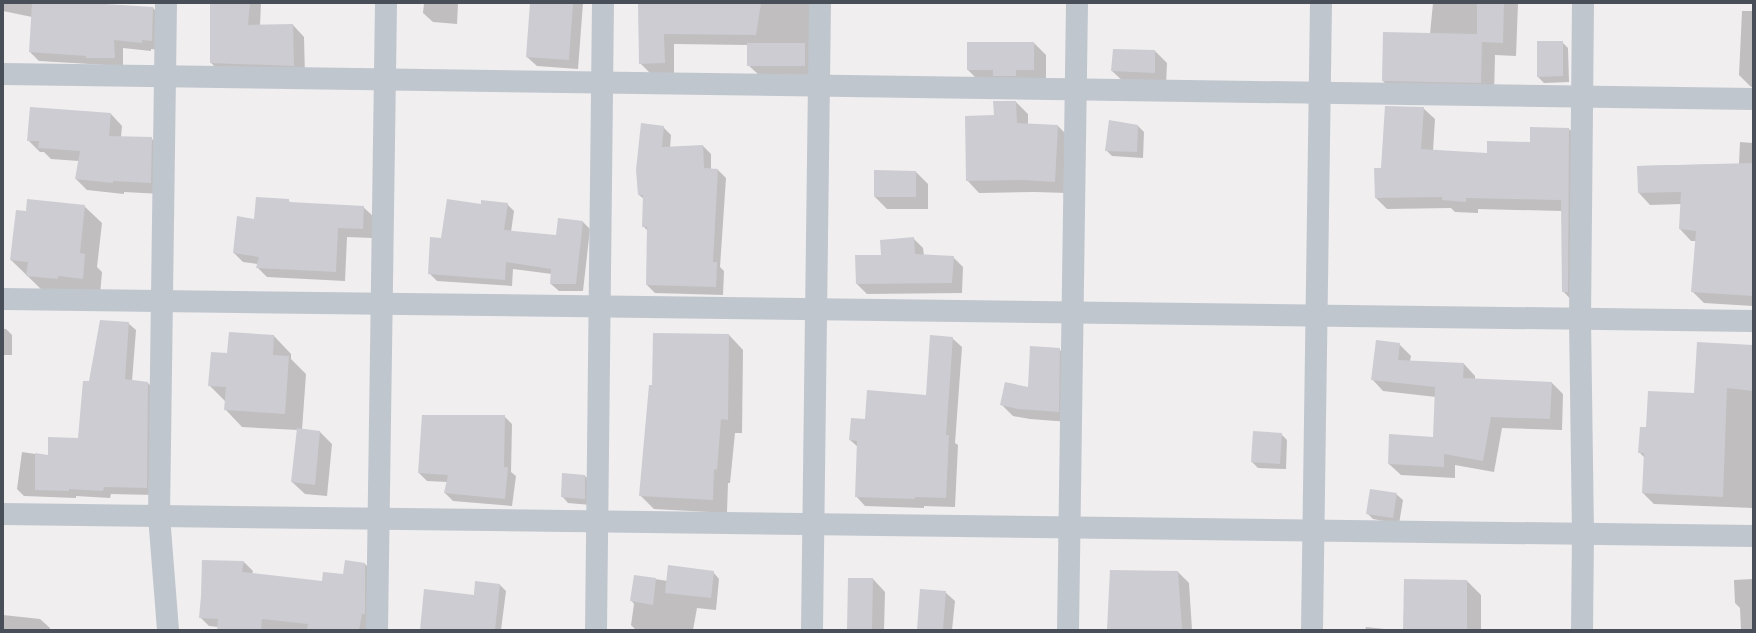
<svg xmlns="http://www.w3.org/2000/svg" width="1756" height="633" font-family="'Roboto Condensed',sans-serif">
  <rect width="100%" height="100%" fill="#f0eeee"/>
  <g fill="#0003">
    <path d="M3,3H79L153,8L162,17L160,50L151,49V51L123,48V66L39,61L30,52L32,17L3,11Z"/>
    <path d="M211,3H261L260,26L293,25L304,37L305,77L223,74L211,63Z"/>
    <path d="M424,3H458L457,24L433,22L423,13Z"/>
    <path d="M531,3H583L578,69L537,66L527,57Z"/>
    <path d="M639,3H816L815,76L759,75L748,65V45L674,44V73H650L640,63Z"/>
    <path d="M1433,3H1518L1516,56L1495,55L1494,96L1397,95L1383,81L1430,34Z"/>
    <path d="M1742,11H1753V87H1751L1739,75Z"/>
    <path d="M1562,42L1568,48L1569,82L1544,83L1538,77Z"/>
    <path d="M1034,43L1046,55V81L980,82L968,70Z"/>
    <path d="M1155,51L1167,63L1166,85L1125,83L1112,71Z"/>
    <path d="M1016,102L1028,114V124L1058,126L1070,138L1067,193L1035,192L979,193L967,180L995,116Z"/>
    <path d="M1423,108L1435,119L1433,151L1488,154L1531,143L1569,129L1581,140L1574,303L1563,291L1562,211L1478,209V213L1455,212L1451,208L1387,209L1376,198L1382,169Z"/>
    <path d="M111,114L122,126L121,137L151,138L163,150L162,194L124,192V194L87,190L76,179L79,161L51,159L44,152H40L28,140Z"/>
    <path d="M1138,126L1144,132L1143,158L1112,156L1106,150Z"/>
    <path d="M663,127L671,135L670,148L703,146L711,154V170H718L726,178L720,267L724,271L723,295L655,293L647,285L648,231L643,226L644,199L639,195Z"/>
    <path d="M1740,142L1753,143V306L1704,303L1692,291L1696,241H1691L1680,229L1681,204L1650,205L1639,193L1638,166L1739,164Z"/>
    <path d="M916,172L928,184V209H887L875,197Z"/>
    <path d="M288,200L291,203L363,207L373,216L372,238L347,237L345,281L267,277L257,267L258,264L243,262L234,253L238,218L254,220Z"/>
    <path d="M507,204L514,211L511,232L557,236L583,222L590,229L583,291H559L551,284L552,274L513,269L512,286L437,281L429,273L442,239L482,205Z"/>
    <path d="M84,206L102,223L97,267L102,272L100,295L45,293L11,260L27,212Z"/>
    <path d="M913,238L923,248L924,256L953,257L963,267L962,293L867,294L857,284L882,256Z"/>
    <path d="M128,323L136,330L132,381L148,383L155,391L154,495L111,494L110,498L76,496V498L24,496L17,489L22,452L48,456L79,439Z"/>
    <path d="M3,329H6L12,335V355H3Z"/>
    <path d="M654,334L729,335L743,350L742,433H735L730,483H728L727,513L654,509L640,495L653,386Z"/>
    <path d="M274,336L291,354V359L306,374L302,430L320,432L332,444L327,496L305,494L292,482L298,430L242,427L225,409L226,402L209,385L228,354Z"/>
    <path d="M952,338L962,347L955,443L958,445L955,507L924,506V508L865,506L856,496L858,447L850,440L866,420L927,396Z"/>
    <path d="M1399,344L1411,356L1410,361L1464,364L1475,376V380L1552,383L1563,394L1562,430L1502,428L1494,472L1455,465V478L1401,475L1389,464L1434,438L1436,397L1383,391L1372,379Z"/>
    <path d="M1753,346V508L1654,504L1643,493L1645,458L1639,452L1647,428L1695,394Z"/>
    <path d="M1059,349L1070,360L1069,422L1030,419L1013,416L1002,405L1029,388Z"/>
    <path d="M504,416L512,424L511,472L516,476L512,506L453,501L445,493L448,482L427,481L419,473Z"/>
    <path d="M1281,434L1287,440L1286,469L1258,468L1252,462Z"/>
    <path d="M585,476L591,482V505L568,503L562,496Z"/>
    <path d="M1396,494L1403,500L1399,524L1373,519L1367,513Z"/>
    <path d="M244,562L253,571L252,574L322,582L344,576L365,564L374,573L370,630H218V627L209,626L200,617Z"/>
    <path d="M713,572L719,579L716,610L697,608L693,630H636L631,625L634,604L631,600L635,576L668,581Z"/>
    <path d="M1178,572L1189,583L1192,630H1108Z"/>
    <path d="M873,579L885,592L884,630H848Z"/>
    <path d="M1753,579V630H1741L1740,608L1735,603L1734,580Z"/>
    <path d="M1467,581L1481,595V630H1404Z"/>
    <path d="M476,582L500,585L506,591L501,630H421L474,596Z"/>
    <path d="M945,592L955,601L952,630H918Z"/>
    <path d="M3,615L40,619L50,628V630H3Z"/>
    <path d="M1366,627L1394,630H1365Z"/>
  </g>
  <g fill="#ccccd2">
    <path d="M32,3H89L153,7L152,41L142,40V43L114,40L115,58H86V56L29,52Z"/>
    <path d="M210,3H250L248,25L293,24L294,66L210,63Z"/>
    <path d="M530,3H573L569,60L526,57Z"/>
    <path d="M638,3H761L756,35L664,34L665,63L639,64Z"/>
    <path d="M1477,3H1504L1503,43L1482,42L1481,83L1382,81L1383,32L1477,34Z"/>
    <path d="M1537,41H1563V76L1537,77Z"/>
    <path d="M967,42H1034V70H1016V76H993V70H967Z"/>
    <rect x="747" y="43" width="58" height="23"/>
    <path d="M1113,49L1155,50V73L1111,71Z"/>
    <path d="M993,101H1016L1017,123L1058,125L1055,182L1022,180L966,181L965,116L994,115Z"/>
    <path d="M1385,106L1424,107L1421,149L1487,153V141L1530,142V127L1569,128L1568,292H1562L1561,200L1466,198V202L1442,200V197L1375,198L1374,168H1381Z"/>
    <path d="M30,107L111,113L109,136L152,137L151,183L113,181V183L75,179L80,151L38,148L39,141H27Z"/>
    <path d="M1109,120L1138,125L1137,152L1105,151Z"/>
    <path d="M641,123L664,126L662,147L703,145L704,168L718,169L713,262H717L716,287L646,285L647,227H642L643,195H638L636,170Z"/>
    <path d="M1753,163V296L1691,292L1696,231L1679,229L1681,192L1638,193L1637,166Z"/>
    <path d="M874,170L916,171V197H874Z"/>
    <path d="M256,197L289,199V202L364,206L363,229L338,228L336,272L256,268L259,257L233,253L237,216L254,219Z"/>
    <path d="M27,199L85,205L80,253L85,254L83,279L58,276V279L26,276L28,262L10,260L16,210L26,211Z"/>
    <path d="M447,199L481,204V200L508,203L504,230L556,235L558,218L583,221L576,284H550L551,269L506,262L505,280L428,274L430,237L441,238Z"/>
    <path d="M914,237L915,254L954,256L952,283L856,284L855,255H881L880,240Z"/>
    <path d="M100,320L129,322L125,379L148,382L147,488L104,487L103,491L69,489V491L35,490V453L48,455V437L78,438L83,381H89Z"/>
    <path d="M229,332L274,335L273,355L289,356L285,414L224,410L226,387L208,386L211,352L227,353Z"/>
    <path d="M653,333L729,334L728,420L721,419L717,470L714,469L713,500L639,496L649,385H652Z"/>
    <path d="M930,335L953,337L946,435H949L946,498L915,497V499L855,497L857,441L849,440L851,418L865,419L867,390L926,395Z"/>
    <path d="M1376,340L1400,343L1398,360L1464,363L1463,378L1552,382L1550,419L1491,417L1483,461L1444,454V467L1388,464L1389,434L1433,437L1435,387L1371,380Z"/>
    <path d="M1697,342L1753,345V391L1727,388L1723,497L1642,493L1644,453H1638L1640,427H1646L1648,391L1694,393Z"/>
    <path d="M1030,346L1060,348L1059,412L1018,409L1000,405L1005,382L1028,387Z"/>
    <path d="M422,415H505L504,467H508L505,499L444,493L448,475L418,473Z"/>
    <path d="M297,428L320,431L315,485L291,482Z"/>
    <path d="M1253,431L1282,433L1280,464L1251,462Z"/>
    <path d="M562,473L585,475V499L561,497Z"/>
    <path d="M1370,489L1397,493L1393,518L1366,514Z"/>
    <path d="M202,560L244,561L242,572L322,581L323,572L343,574L345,560L365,563V614H362L359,630H307L308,624L262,619L261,630H217L218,619L199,618L201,596Z"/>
    <path d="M668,565L714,571L711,598L665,593Z"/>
    <path d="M1110,570L1178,571L1182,630H1107Z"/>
    <path d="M634,575L656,578L653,605L630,601Z"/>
    <path d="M848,578H873L872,630H847Z"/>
    <path d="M1404,579L1467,580V630H1403Z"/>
    <path d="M475,581L500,584L495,630H420L424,589L474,595Z"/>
    <path d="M920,589L946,591L943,630H917Z"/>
  </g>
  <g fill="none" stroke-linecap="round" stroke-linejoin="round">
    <g stroke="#c0c6ce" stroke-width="22">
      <path d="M166,3L159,516L168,630"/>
      <path d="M3,74L1753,99"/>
      <path d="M3,299L1753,321"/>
      <path d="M3,514L1753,536"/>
      <path d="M377,630L386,3"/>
      <path d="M596,630L603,3"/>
      <path d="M812,630L820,3"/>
      <path d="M1068,630L1077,3"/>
      <path d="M1312,630L1321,3"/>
      <path d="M1582,630L1583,534L1580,319L1583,3"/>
    </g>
  </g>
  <rect width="1756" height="633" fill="none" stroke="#484f59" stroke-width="8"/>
</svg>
